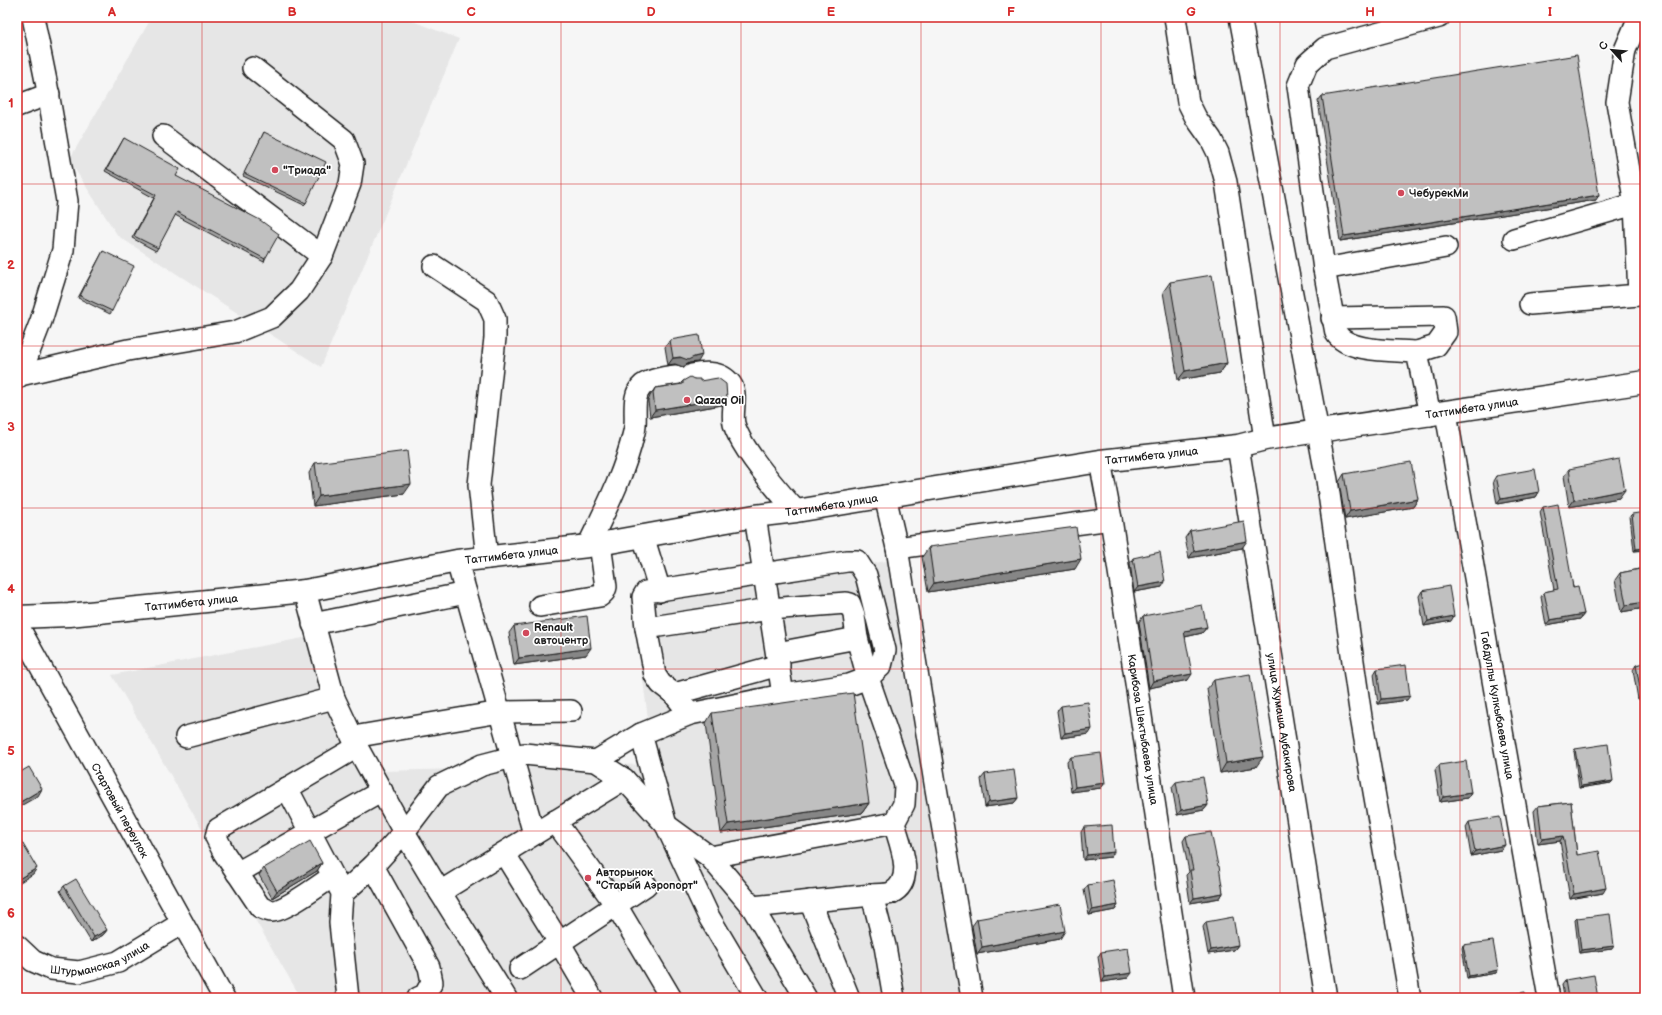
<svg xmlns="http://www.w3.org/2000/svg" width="1662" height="1015" font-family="'Balsamiq Sans',sans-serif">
  <rect width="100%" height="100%" fill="#f6f6f6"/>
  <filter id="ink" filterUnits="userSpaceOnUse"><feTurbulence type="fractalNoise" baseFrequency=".025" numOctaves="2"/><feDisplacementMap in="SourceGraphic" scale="8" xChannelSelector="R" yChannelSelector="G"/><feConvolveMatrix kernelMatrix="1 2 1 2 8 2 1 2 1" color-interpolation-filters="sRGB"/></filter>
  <g filter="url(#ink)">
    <g fill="#e6e6e6">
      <path d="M152,17H402L459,39L321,367L118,236L69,160Z"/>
      <path d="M898,559L964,998H515L506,985L484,998H301L112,675L308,637L382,771L654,764L633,605Z"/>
    </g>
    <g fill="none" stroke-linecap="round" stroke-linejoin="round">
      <g stroke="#1c1c1c" stroke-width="24">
        <g id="minor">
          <path d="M1175,17L1188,102L1196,118L1211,139L1218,153L1226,182L1265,439"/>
          <path d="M1240,17L1327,480L1361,717L1410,998"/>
          <path d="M17,106L49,94"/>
          <path d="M163,136L322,256"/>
          <path d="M1514,239L1645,201"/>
          <path d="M434,266L487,301L495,319V338L479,485L487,558"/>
          <path d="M1324,269L1446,247"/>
          <path d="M1530,304L1639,295L1635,204L1617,102L1625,50L1639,17"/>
          <path d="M1332,318L1444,316L1446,332L1436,346L1417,352"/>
          <path d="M20,375L41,321L63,250L67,201L46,81L33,17"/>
          <path d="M692,375C705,372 719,371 729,382C739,392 731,411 734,424C741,449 778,491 796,511"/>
          <path d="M17,378L20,375L128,350L235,332L272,317L299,291L322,256L350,184L353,164L344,140L253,68"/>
          <path id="s1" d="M1446,413L1549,998"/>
          <path d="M1430,415L1417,352C1395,350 1348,353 1336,333L1324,269L1298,86L1307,64L1325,48L1439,17"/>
          <path id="s2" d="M1238,446L1326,998"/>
          <path id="s3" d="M1100,461L1111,519L1184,998"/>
          <path d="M885,496L897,548L935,783L972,998"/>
          <path d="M755,516L783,695"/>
          <path d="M643,536L660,591"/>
          <path d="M588,546C606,509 625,472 634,432C638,418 630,396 643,385C650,380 667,377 676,376"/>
          <path d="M897,548L1111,519"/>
          <path d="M457,561L534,834"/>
          <path d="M305,591L334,698L357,747L404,832L440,892L506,998"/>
          <path d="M540,606L600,596L604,592L606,587L600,544"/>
          <path id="s4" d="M17,624L224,998"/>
          <path d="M313,624L466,593"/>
          <path d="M646,628L770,609L846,603L850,604L854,615L857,638"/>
          <path d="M674,694L779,665"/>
          <path d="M690,714L674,694L661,684L655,675L646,628L643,597L646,592L847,561H857L866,575L885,650L881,666L868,678L857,638L777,653"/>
          <path d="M641,734L666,825L709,917L757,998"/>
          <path d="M186,737L334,698"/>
          <path d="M353,737L500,712L571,711"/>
          <path d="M596,761L641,734L690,714L783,695L849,685L868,678L905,785L904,804L894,823C899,841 917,881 891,893C886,895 878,894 872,895L885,946L894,998"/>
          <path d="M287,788L340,889"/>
          <path d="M555,821L616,905L671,998"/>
          <path d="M504,853L559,942L592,998"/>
          <path d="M710,857L894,823"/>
          <path d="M373,866L429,967L432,982L425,995L418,998"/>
          <path d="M237,873L382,791"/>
          <path d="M333,876C321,884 285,911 272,911C268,911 264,909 260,907L224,853L216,837L218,829L357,747"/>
          <path d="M440,892L624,779"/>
          <path d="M810,901L849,998"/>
          <path d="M752,907L872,895"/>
          <path id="s5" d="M17,946L33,961L51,969L79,972L118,962L182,923"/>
          <path d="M520,969L646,885"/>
          <path d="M348,998L340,923L342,894L373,866L404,832L439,786L482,765L524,754L596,761L624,779L666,825L710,857L752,907L806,998"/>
        </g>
      </g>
      <g stroke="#1c1c1c" stroke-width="25">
        <g id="major">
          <path id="s6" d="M17,617L69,615L305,591L457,561L588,546L755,516L796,511L1100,461L1238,446L1265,439L1645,382"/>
        </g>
      </g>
      <use href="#minor" stroke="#fff" stroke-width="21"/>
      <use href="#major" stroke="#fff" stroke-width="22"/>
    </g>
    <g fill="#a5a5a5" stroke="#1c1c1c">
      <path d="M1322,96L1596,200L1340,241L1318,101Z"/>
      <path d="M264,132L306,203L304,205L243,176Z"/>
      <path d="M124,138L176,176L265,259L264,262L175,215L156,251L132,238L154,198L105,171Z"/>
      <path d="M103,251L112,311L110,314L78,298Z"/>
      <path d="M1170,282L1227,363L1220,373L1178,380L1163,292Z"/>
      <path d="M670,340L698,362L689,363L683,367L675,364L668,365L665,347Z"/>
      <path d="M694,379L700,381L722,405L650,417L648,401L650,396L655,388L680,384L683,381Z"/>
      <path d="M315,463L404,494L313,506L309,473Z"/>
      <path d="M1569,469L1619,498L1569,507L1564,476Z"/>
      <path d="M1344,474L1418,499L1413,507L1345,519L1339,482Z"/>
      <path d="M1496,476L1539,492L1536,497L1497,504L1493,481Z"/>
      <path d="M1543,507L1584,614L1580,619L1546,625L1541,597L1544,592L1554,590L1540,512Z"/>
      <path d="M1632,514L1645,550L1634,551L1630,516Z"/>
      <path d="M1190,531L1242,548L1189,558L1185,538Z"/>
      <path d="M929,547L1075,569L928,592L922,557Z"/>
      <path d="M1133,558L1162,587L1134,592L1130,563Z"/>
      <path d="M1645,568V608L1621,612L1615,580L1620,573Z"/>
      <path d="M1422,591L1451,621L1424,626L1419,596Z"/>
      <path d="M1143,616L1207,627L1202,633L1185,637L1188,680L1149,688L1139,622Z"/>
      <path d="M514,626L586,655L514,665L509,633Z"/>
      <path d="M1636,665L1645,698L1638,699L1633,670Z"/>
      <path d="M1377,669L1407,700L1378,704L1374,674Z"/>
      <path d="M1214,680L1256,767L1220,773L1207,689Z"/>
      <path d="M1061,706L1089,734L1061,738L1057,711Z"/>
      <path d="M712,713L869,803L862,813L721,833L706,723Z"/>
      <path d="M1575,749L1613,781L1611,783L1579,788L1574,751Z"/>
      <path d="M1071,757L1105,783L1101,788L1071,792L1067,762Z"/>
      <path d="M1439,765L1471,793L1468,798L1440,802L1435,770Z"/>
      <path d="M985,774L1018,798L1014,803L985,807L981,779Z"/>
      <path d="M1176,782L1208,805L1204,810L1177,815L1172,787Z"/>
      <path d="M1571,802L1577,855L1603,893L1570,899L1560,841L1538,844L1534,811L1538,806Z"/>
      <path d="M1469,822L1501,850L1471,856L1466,827Z"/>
      <path d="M1084,827L1111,857L1083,860L1081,832Z"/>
      <path d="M1186,836L1218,866L1223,893L1220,898L1190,903L1186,875L1189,872L1183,841Z"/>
      <path d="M322,863L317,871L272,898L259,875L264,868Z"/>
      <path d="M1088,885L1118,905L1115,910L1089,915L1084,890Z"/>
      <path d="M64,886L107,930L103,935L91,942L60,891Z"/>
      <path d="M1577,918L1612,949L1579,953L1575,920Z"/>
      <path d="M977,919L1060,939L977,954L972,926Z"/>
      <path d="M1206,922L1238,945L1234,950L1208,954L1203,927Z"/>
      <path d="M1463,945L1498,970L1496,973L1467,978L1462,948Z"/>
      <path d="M1101,952L1128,978L1102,982L1098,957Z"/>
      <path d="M1565,980L1598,998H1564L1562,984Z"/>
    </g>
    <g fill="#868686" stroke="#1c1c1c">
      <path d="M1599,195L1596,200L1340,241L1344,236Z"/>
      <path d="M702,355L698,362L689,363L683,367L675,364L668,365L673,358L694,357Z"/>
      <path d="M1227,363L1220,373L1178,380L1185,371Z"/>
      <path d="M727,398L722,405L650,417L655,410Z"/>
      <path d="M411,484L404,494L313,506L319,496Z"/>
      <path d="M1625,490L1619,498L1569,507L1574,500Z"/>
      <path d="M1539,492L1536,497L1497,504L1501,499Z"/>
      <path d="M1418,499L1413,507L1345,519L1350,511Z"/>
      <path d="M1247,541L1242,548L1189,558L1194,551Z"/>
      <path d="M1645,548V550L1634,551L1636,549Z"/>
      <path d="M1081,559L1075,569L928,592L934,583Z"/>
      <path d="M1165,582L1162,587L1134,592L1138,587Z"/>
      <path d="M1645,602V608L1621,612L1626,605Z"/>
      <path d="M1584,614L1580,619L1546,625L1550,620Z"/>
      <path d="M1454,616L1451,621L1424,626L1428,621Z"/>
      <path d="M1207,627L1202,633L1180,638L1184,631Z"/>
      <path d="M591,648L586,655L514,665L519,658Z"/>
      <path d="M1192,674L1188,680L1149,688L1153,681Z"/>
      <path d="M1645,693V698L1638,699L1641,694Z"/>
      <path d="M1410,696L1407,700L1378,704L1381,699Z"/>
      <path d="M1092,729L1089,734L1061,738L1065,733Z"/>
      <path d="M1263,757L1256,767L1220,773L1226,763Z"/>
      <path d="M1613,781L1611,783L1579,788L1581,786Z"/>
      <path d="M1105,783L1101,788L1071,792L1075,787Z"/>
      <path d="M42,789L38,796L17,808V804Z"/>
      <path d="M1471,793L1468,798L1440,802L1443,797Z"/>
      <path d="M1018,798L1014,803L985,807L989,802Z"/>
      <path d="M869,803L862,813L721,833L728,824Z"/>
      <path d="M1208,805L1204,810L1177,815L1181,810Z"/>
      <path d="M1563,836L1560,841L1538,844L1542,839Z"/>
      <path d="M1505,845L1501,850L1471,856L1475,851Z"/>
      <path d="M1114,852L1111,857L1083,860L1087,855Z"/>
      <path d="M322,863L317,871L272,898L277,891Z"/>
      <path d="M37,868L33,874L17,884V880Z"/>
      <path d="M1606,888L1603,893L1570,899L1574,894Z"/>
      <path d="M1223,893L1220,898L1190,903L1194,898Z"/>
      <path d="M1118,905L1115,910L1089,915L1092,910Z"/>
      <path d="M107,930L103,935L91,942L94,937Z"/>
      <path d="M1065,931L1060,939L977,954L982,947Z"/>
      <path d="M1238,945L1234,950L1208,954L1211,950Z"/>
      <path d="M1614,946L1612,949L1579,953L1581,950Z"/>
      <path d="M1498,970L1496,973L1467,978L1469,976Z"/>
      <path d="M1132,973L1128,978L1102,982L1105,977Z"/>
    </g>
    <g fill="#c0c0c0" stroke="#1c1c1c">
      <path d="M1577,55L1599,195L1344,236L1322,96Z"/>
      <path d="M264,132L326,162L306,203L244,173Z"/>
      <path d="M124,138L180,169L176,176L260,220L279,234L265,259L177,212L158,248L134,236L156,195L107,169Z"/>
      <path d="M103,251L134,266L112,311L80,296Z"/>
      <path d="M1212,275L1227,363L1185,371L1170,282Z"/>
      <path d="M699,335L702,355L694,357L688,360L680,357L673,358L670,340Z"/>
      <path d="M690,377L694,379H700V381L718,378L726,384L727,398L655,410L653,393L655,388L683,384V381Z"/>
      <path d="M407,451L411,484L319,496L315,463Z"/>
      <path d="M1619,459L1625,490L1574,500L1569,469Z"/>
      <path d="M1411,462L1418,499L1350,511L1344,474Z"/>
      <path d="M1535,469L1539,492L1501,499L1496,476Z"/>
      <path d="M1558,504L1573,587L1578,586L1584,614L1550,620L1544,592L1558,589L1543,507Z"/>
      <path d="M1645,512V548L1636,549L1632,514Z"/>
      <path d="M1244,521L1247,541L1194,551L1190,531Z"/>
      <path d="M1076,527L1081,559L934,583L929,547Z"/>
      <path d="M1160,552L1165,582L1138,587L1133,558Z"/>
      <path d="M1645,568V602L1626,605L1620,573Z"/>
      <path d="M1449,586L1454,616L1428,621L1422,591Z"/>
      <path d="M1202,605L1207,627L1184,631L1192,674L1153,681L1143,616Z"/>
      <path d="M587,616L591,648L519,658L514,626Z"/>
      <path d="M1645,663V693L1641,694L1636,665Z"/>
      <path d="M1406,665L1410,696L1381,699L1377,669Z"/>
      <path d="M1250,674L1263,757L1226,763L1214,680Z"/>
      <path d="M853,693L869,803L728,824L712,713Z"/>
      <path d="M1088,702L1092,729L1065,733L1061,706Z"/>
      <path d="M1608,744L1613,781L1581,786L1575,749Z"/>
      <path d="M1101,753L1105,783L1075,787L1071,757Z"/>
      <path d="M1466,761L1471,793L1443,797L1439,765Z"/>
      <path d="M29,767L42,789L17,804V774Z"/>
      <path d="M1014,770L1018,798L989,802L985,774Z"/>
      <path d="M1203,777L1208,805L1181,810L1176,782Z"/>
      <path d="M1571,802L1577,855L1599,851L1606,888L1574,894L1563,836L1542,839L1538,806Z"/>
      <path d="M1500,817L1505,845L1475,851L1469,822Z"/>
      <path d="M1112,825L1114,852L1087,855L1084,827Z"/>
      <path d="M1211,832L1218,866H1219L1223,893L1194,898L1190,870H1193L1186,836Z"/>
      <path d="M17,834L37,868L17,880Z"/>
      <path d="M310,841L322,863L277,891L264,868Z"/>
      <path d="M76,879L107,930L94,937L64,886Z"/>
      <path d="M1113,880L1118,905L1092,910L1088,885Z"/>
      <path d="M1060,904L1065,931L982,947L977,919Z"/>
      <path d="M1610,914L1614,946L1581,950L1577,918Z"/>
      <path d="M1233,917L1238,945L1211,950L1206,922Z"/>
      <path d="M1493,941L1498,970L1469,976L1463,945Z"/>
      <path d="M1128,948L1132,973L1105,977L1101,952Z"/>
      <path d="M1594,975L1598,998H1568L1565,980Z"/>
      <path d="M1525,992L1526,998H1496V997Z"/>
    </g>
  </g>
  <path fill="none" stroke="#d62828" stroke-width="1" stroke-opacity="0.55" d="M202,17V998M382,17V998M561,17V998M741,17V998M921,17V998M1101,17V998M1280,17V998M1460,17V998M17,184H1645M17,346H1645M17,508H1645M17,669H1645M17,831H1645"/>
  <g fill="#d1495b" stroke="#fff" stroke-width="1.5">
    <circle cx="275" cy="170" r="4"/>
    <circle cx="1401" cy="193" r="4"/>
    <circle cx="687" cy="400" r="4"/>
    <circle cx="526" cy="633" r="4"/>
    <circle cx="588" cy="878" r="4"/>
  </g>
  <g text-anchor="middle" stroke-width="3.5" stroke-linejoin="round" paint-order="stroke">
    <g font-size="11" font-weight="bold" fill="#1c1c1c" stroke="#fff" text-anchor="start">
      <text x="283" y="174">"Триада"</text>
      <text x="1409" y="197">ЧебурекМи</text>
      <text x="695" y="404">Qazaq Oil</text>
      <text x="534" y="631">Renault<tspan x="534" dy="13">автоцентр</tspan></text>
      <text x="596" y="876">Авторынок<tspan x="596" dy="13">"Старый Аэропорт"</tspan></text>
    </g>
    <g font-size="11" fill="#1c1c1c" stroke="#fff">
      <text dy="4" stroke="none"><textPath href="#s6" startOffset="1471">Таттимбета улица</textPath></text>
      <text dy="4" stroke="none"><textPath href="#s6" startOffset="1147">Таттимбета улица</textPath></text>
      <text dy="4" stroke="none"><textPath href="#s6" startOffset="823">Таттимбета улица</textPath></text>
      <text dy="4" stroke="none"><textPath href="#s6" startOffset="499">Таттимбета улица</textPath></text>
      <text dy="4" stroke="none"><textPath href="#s6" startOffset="175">Таттимбета улица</textPath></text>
      <text dy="4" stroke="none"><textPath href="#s1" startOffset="297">Габдуллы Кулкыбаева улица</textPath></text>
      <text dy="4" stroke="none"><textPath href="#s2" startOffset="280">улица Жумаша Аубакирова</textPath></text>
      <text dy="4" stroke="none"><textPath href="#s3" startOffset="272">Карибоза Шектыбаева улица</textPath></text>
      <text dy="4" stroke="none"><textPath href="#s4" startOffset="213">Стартовый переулок</textPath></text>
      <text dy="4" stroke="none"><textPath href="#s5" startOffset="93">Штурманская улица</textPath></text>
    </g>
  </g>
  <rect width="1662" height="1015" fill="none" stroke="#fff" stroke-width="44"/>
  <g transform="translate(1612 50) rotate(297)" stroke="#ffffff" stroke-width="3" paint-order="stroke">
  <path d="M0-3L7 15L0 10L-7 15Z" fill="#1c1c1c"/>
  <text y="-6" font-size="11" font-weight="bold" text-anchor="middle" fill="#1c1c1c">С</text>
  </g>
  <rect x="22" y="22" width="1618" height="971" fill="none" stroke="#d62828" stroke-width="1.5"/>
  <g font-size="13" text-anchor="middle" font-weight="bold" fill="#d62828">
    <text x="112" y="16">A</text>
    <text x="292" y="16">B</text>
    <text x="471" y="16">C</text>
    <text x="651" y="16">D</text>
    <text x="831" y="16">E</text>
    <text x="1011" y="16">F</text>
    <text x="1191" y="16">G</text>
    <text x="1370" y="16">H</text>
    <text x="1550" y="16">I</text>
    <text x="11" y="107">1</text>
    <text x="11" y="269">2</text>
    <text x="11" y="431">3</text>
    <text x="11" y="593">4</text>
    <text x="11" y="755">5</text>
    <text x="11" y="917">6</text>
  </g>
</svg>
